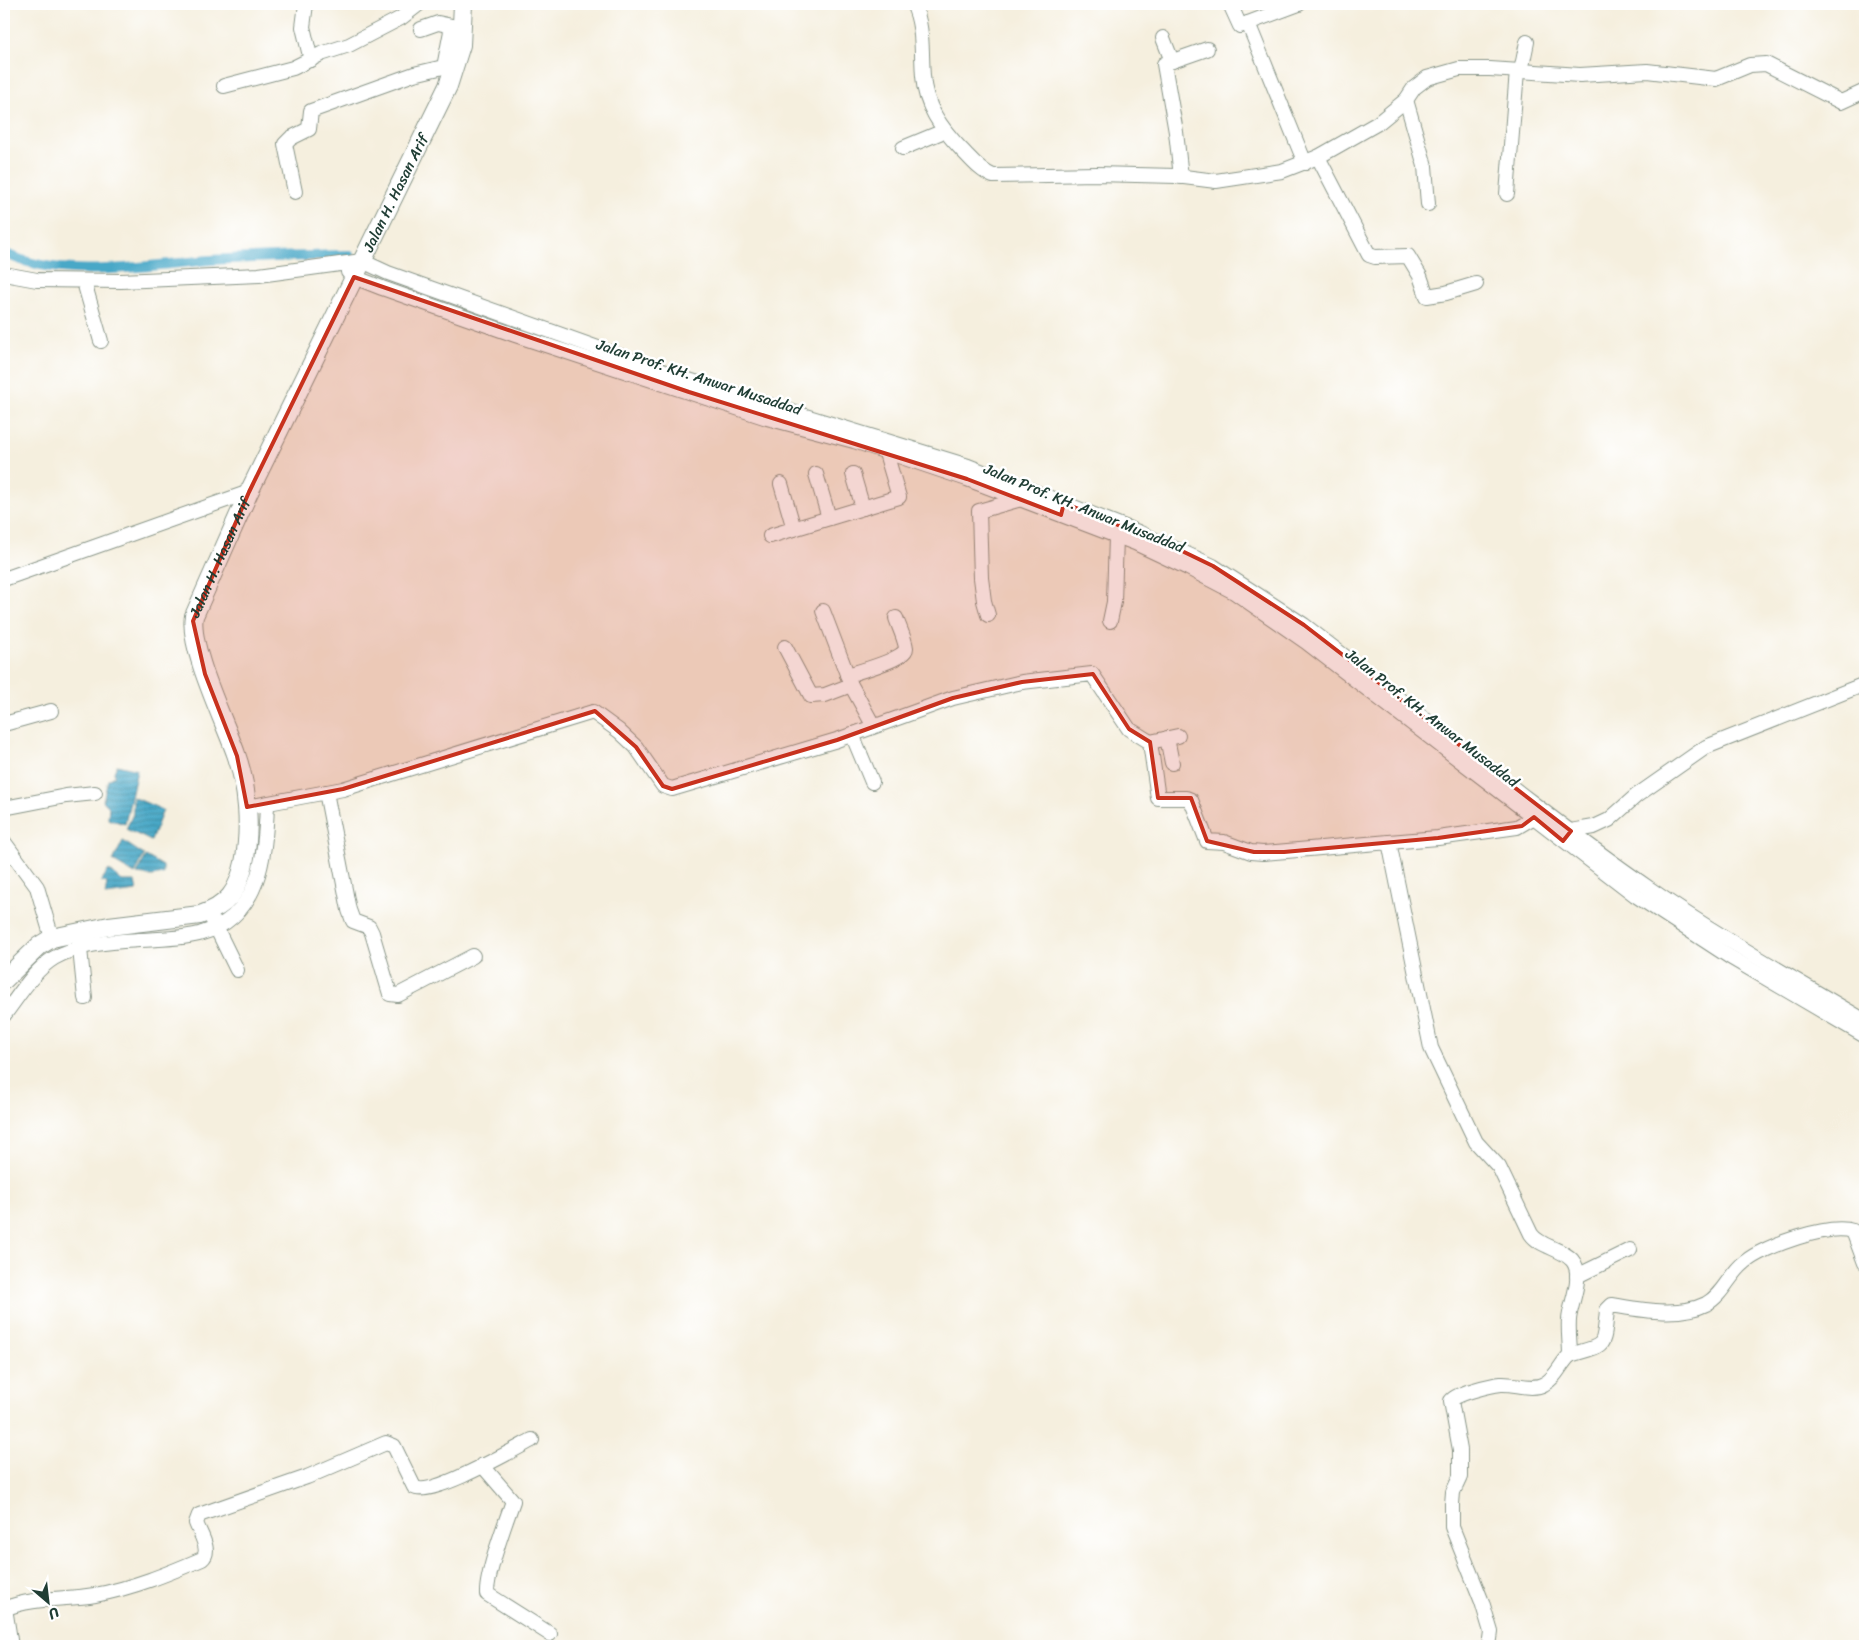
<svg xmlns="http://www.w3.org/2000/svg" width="1869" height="1650" font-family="Sriracha,sans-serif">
  <defs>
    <pattern id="water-rules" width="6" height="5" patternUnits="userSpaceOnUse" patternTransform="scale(1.25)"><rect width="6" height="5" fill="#48a8c7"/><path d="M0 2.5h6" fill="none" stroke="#3b8aa2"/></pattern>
  </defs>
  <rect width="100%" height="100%" fill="#fff"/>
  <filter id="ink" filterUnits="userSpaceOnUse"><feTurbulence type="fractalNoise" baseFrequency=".02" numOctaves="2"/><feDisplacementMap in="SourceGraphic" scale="10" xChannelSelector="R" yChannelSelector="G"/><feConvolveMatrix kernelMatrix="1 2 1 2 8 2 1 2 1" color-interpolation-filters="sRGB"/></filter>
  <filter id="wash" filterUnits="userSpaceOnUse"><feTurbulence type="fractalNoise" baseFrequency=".0096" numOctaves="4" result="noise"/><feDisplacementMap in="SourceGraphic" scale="20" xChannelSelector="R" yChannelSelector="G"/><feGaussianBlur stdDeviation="1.12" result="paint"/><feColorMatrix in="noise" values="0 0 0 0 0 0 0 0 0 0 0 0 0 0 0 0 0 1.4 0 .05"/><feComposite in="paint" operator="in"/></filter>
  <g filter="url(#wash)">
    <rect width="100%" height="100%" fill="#f5efde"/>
    <g fill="url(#water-rules)" stroke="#34727e">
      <path d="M117,765L137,770L125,824L108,819L109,807L103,801L108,780L115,776L114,772Z"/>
      <path d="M133,797L163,810L151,841L126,829L133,814Z"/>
      <path d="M123,841L144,855L135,874L113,861Z"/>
      <path d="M146,856L163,866V874L152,876L137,874Z"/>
      <path d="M109,870L122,881H135L137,891L105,895L107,883L101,881Z"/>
    </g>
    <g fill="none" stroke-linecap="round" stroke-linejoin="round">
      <path stroke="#48a8c7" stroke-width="10" d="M4,253C64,282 146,265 211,260C257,257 303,256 349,255"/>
    </g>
  </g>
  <g filter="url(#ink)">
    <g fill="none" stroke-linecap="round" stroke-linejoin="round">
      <g stroke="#8a9689" stroke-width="16">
        <g id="minor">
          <path d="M306,4L303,27L311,60"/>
          <path d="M913,4C924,26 921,52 923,76C925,106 941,128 961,149C970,158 980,171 993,176L1096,174L1176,176L1216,181L1282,171L1318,157L1378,123L1406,100L1414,88L1427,78L1459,69H1490L1580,75L1647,71L1716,79L1750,65L1766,64L1841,102L1865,91"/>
          <path d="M1230,4L1240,26L1299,4"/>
          <path d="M1248,23L1305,163"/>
          <path d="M421,29L438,23L452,26L444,67"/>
          <path d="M1163,38L1172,61"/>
          <path d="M1521,71L1527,42"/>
          <path d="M224,86L293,68L321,54L349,45L401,18L419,4"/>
          <path d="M1406,100L1425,166L1428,204"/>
          <path d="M903,148L944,131"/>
          <path d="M1318,157L1369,255L1375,257L1408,256L1420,276L1427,296L1446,293L1476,284"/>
          <path d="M1181,177L1176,132L1164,64L1207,49"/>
          <path d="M295,192L285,144L291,138L309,129L311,111L414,74L456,64"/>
          <path d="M1507,194L1517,71"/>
          <path d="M348,272L354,277L382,288L515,335L767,418L854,441L967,479L1135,543L1188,568L1234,592L1306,642L1635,895L1730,957L1865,1036"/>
          <path d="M4,274L37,280L121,281L259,275L362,261L388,273L682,378L968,466L1138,532L1213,566L1304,625C1419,713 1531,806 1650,889C1719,937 1793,978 1865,1021"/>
          <path d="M84,282L101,341"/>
          <path d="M816,474L829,518"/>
          <path d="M853,474L863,508"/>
          <path d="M781,484L794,529"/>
          <path d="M770,536L899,497L886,453"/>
          <path d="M4,579L249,492"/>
          <path d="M823,611L850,682"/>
          <path d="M988,615L984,601L981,578L979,511L1021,499"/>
          <path d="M1110,621L1114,602L1116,536"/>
          <path d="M785,647L811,696L825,695L851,685L873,725"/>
          <path d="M847,675C857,672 906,659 906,648C905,639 899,627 896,618"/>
          <path d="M4,724L51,711"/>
          <path d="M852,734L872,782"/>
          <path d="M1167,738L1172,763"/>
          <path d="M1150,742L1178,736"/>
          <path d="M326,792L349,910L353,921L369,927L372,933L390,994L398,995L473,956"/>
          <path d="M247,807L343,789L593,712L619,731L636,747L663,786L672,789L837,740L953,698L1022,682L1092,674L1129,729L1150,742L1158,798H1186L1191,800L1207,841L1224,842L1251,852L1263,853L1389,842L1431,1048L1476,1142L1499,1167L1531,1234C1540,1247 1561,1248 1572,1260C1585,1275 1570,1303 1569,1320C1568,1332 1570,1343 1570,1355C1607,1344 1603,1349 1607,1310L1612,1305C1640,1310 1680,1317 1706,1304C1723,1295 1730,1273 1745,1262C1764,1246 1829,1223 1853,1231L1865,1263"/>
          <path d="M4,808L66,796L95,793"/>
          <path d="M1568,834L1571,831L1594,827L1609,820L1636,796L1706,747L1865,684"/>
          <path d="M4,842L37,887L52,938"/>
          <path d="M1389,842L1438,838L1517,827L1534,817"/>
          <path d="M212,919L237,970"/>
          <path d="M79,939L85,998"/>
          <path d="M4,1015C18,997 34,970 54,958C75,946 100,943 123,941C148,939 175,940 199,934C260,918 265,858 267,805"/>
          <path d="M1577,1276L1630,1250"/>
          <path d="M482,1465L513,1501C506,1521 486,1574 487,1594L550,1634"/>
          <path d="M5,1608L11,1646"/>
          <path d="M4,1609C32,1597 65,1600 95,1595C133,1588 167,1574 202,1559C212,1551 200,1534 196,1523L199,1515L307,1477L386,1443L394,1446L414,1487C430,1498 513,1450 532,1440"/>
          <path d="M1489,1646L1491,1632L1482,1602L1452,1527V1504L1453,1492L1460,1477V1450L1451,1401C1453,1394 1492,1385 1501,1384C1515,1383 1532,1391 1544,1384C1557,1377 1560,1364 1570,1355"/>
        </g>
      </g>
      <g stroke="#8a9689" stroke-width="20">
        <g id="major">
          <path id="s1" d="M4,980L39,946L52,938L109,926L200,915C228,906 238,891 244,863C251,828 248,788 236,754C225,722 188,647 194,616L249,492L448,86L461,45L463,4"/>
        </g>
      </g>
      <use href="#minor" stroke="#fff" stroke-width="14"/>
      <use href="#major" stroke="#fff" stroke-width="18"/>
    </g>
  </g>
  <path fill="#c8321e" fill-opacity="0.2" stroke="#c8321e" stroke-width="4" stroke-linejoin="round" d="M354,277L689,392L967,479L1061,515L1064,503L1182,551L1213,566L1304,625L1571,831L1563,841L1534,817L1522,826L1438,838L1284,852H1254L1207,841L1191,798H1158L1150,742L1129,729L1093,674L1022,682L953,698L837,740L672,789L663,786L636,747L595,711L343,789L247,807L237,756L205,674L193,621L249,492Z"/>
  <g text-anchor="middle" stroke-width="5" stroke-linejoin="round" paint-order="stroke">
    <g font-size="15" fill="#1f3d34" stroke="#fff">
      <text dy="5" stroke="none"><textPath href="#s1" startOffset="1011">Jalan H. Hasan Arif</textPath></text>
      <text transform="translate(699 377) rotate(18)" y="5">Jalan Prof. KH. Anwar Musaddad</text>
      <text transform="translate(1084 508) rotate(22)" y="5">Jalan Prof. KH. Anwar Musaddad</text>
      <text dy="5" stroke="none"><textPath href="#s1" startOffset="606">Jalan H. Hasan Arif</textPath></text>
      <text transform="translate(1432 718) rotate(38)" y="5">Jalan Prof. KH. Anwar Musaddad</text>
    </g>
  </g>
  <rect width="1869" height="1650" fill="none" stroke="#fff" stroke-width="20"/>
  <g transform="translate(48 1602) rotate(152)" stroke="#ffffff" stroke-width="4" paint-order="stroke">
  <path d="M0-4L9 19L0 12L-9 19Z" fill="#1f3d34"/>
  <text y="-8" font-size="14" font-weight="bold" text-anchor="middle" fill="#1f3d34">U</text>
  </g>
</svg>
